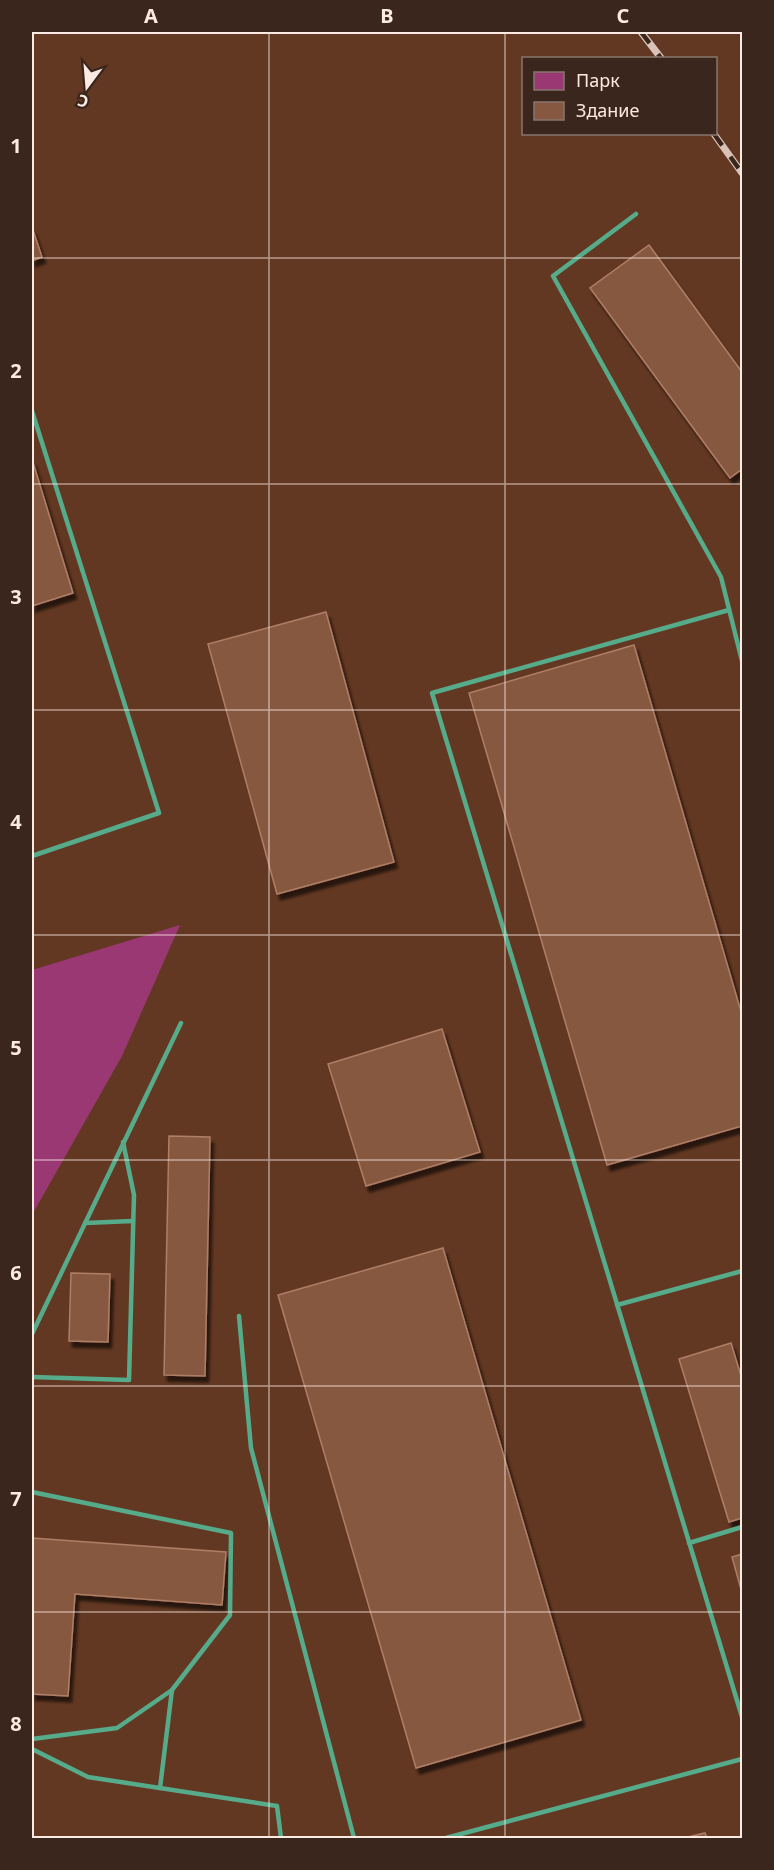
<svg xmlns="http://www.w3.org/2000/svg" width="774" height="1870" font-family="'Noto Sans',sans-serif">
  <defs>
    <filter id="shadow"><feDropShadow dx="3.5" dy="6" stdDeviation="1.5" flood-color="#0009"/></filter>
  </defs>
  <rect width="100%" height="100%" fill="#633822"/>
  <path fill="#9a3873" d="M180,925L122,1056L32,1215V970Z"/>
  <g fill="#865841" stroke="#af7e66" stroke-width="1.5" filter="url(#shadow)">
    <path d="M32,227L42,257L32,261Z"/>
    <path d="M649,245L742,372V469L730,478L590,288Z"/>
    <path d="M32,459L73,593L32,606Z"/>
    <path d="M326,612L394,862L277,894L208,644Z"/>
    <path d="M634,645L742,1015V1126L607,1165L469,693Z"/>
    <path d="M442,1029L480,1152L366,1186L328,1064Z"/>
    <path d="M169,1136L210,1137L205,1376L164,1375Z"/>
    <path d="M443,1248L581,1720L416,1768L278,1295Z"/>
    <path d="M71,1273L110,1274L108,1342L69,1341Z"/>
    <path d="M731,1343L742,1379V1518L729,1522L679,1359Z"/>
    <path d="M32,1538L226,1552L222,1605L75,1594L68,1696L32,1694Z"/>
    <path d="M742,1554V1593L732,1557Z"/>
    <path d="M705,1833L707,1838H684Z"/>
  </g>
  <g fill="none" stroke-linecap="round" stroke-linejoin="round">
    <g stroke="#56ab8b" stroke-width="4.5">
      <path d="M636,214L553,276L721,577L742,661"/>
      <path d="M32,411L159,813L32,856"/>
      <path d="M729,610L432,693L742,1717"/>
      <path d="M85,1223L133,1221"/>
      <path d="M617,1305L742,1271"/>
      <path d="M239,1316L251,1448L354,1838"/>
      <path d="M32,1334L181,1023"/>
      <path d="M32,1377L129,1380L134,1195L123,1142"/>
      <path d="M32,1492L231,1533L230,1615L172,1690L117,1728L32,1739"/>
      <path d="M689,1543L742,1527"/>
      <path d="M32,1749L88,1777L277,1806L281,1838"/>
      <path d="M160,1788L172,1690"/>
      <path d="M446,1838L742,1759"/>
    </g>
    <g stroke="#d9c2b7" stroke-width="7">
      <g id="rail">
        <path d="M641,32L661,58"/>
        <path d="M714,134L742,173"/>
      </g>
    </g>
    <use href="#rail" stroke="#3a261c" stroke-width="4.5" stroke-dasharray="14" stroke-linecap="butt"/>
  </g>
  <path fill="none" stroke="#fcebe3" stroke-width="1.5" stroke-opacity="0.55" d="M269,32V1838M505,32V1838M32,258H742M32,484H742M32,710H742M32,935H742M32,1160H742M32,1386H742M32,1612H742"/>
  <rect width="774" height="1870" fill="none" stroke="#3a261c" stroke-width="66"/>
  <rect x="522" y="57" width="195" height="78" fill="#3a261c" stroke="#88756c" stroke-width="1.5"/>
  <rect x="534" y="72" width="30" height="18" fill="#9a3873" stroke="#88756c" stroke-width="1.5"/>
  <text x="576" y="87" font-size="18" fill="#fcebe3">Парк</text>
  <rect x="534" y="102" width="30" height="18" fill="#865841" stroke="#88756c" stroke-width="1.5"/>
  <text x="576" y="117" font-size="18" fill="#fcebe3">Здание</text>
  <g transform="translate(87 87) rotate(196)" stroke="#3a261c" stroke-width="4.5" paint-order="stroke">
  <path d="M0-4.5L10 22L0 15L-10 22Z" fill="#fcebe3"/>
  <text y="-9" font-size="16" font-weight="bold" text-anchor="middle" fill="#fcebe3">С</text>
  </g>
  <rect x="33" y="33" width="708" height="1804" fill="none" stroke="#fcebe3" stroke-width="2"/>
  <g font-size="20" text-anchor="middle" font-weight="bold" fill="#fcebe3">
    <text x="151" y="23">A</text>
    <text x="387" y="23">B</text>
    <text x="623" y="23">C</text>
    <text x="16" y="153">1</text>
    <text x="16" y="378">2</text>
    <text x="16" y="604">3</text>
    <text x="16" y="829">4</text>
    <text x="16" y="1055">5</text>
    <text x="16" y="1280">6</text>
    <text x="16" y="1506">7</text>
    <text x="16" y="1731">8</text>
  </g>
</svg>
